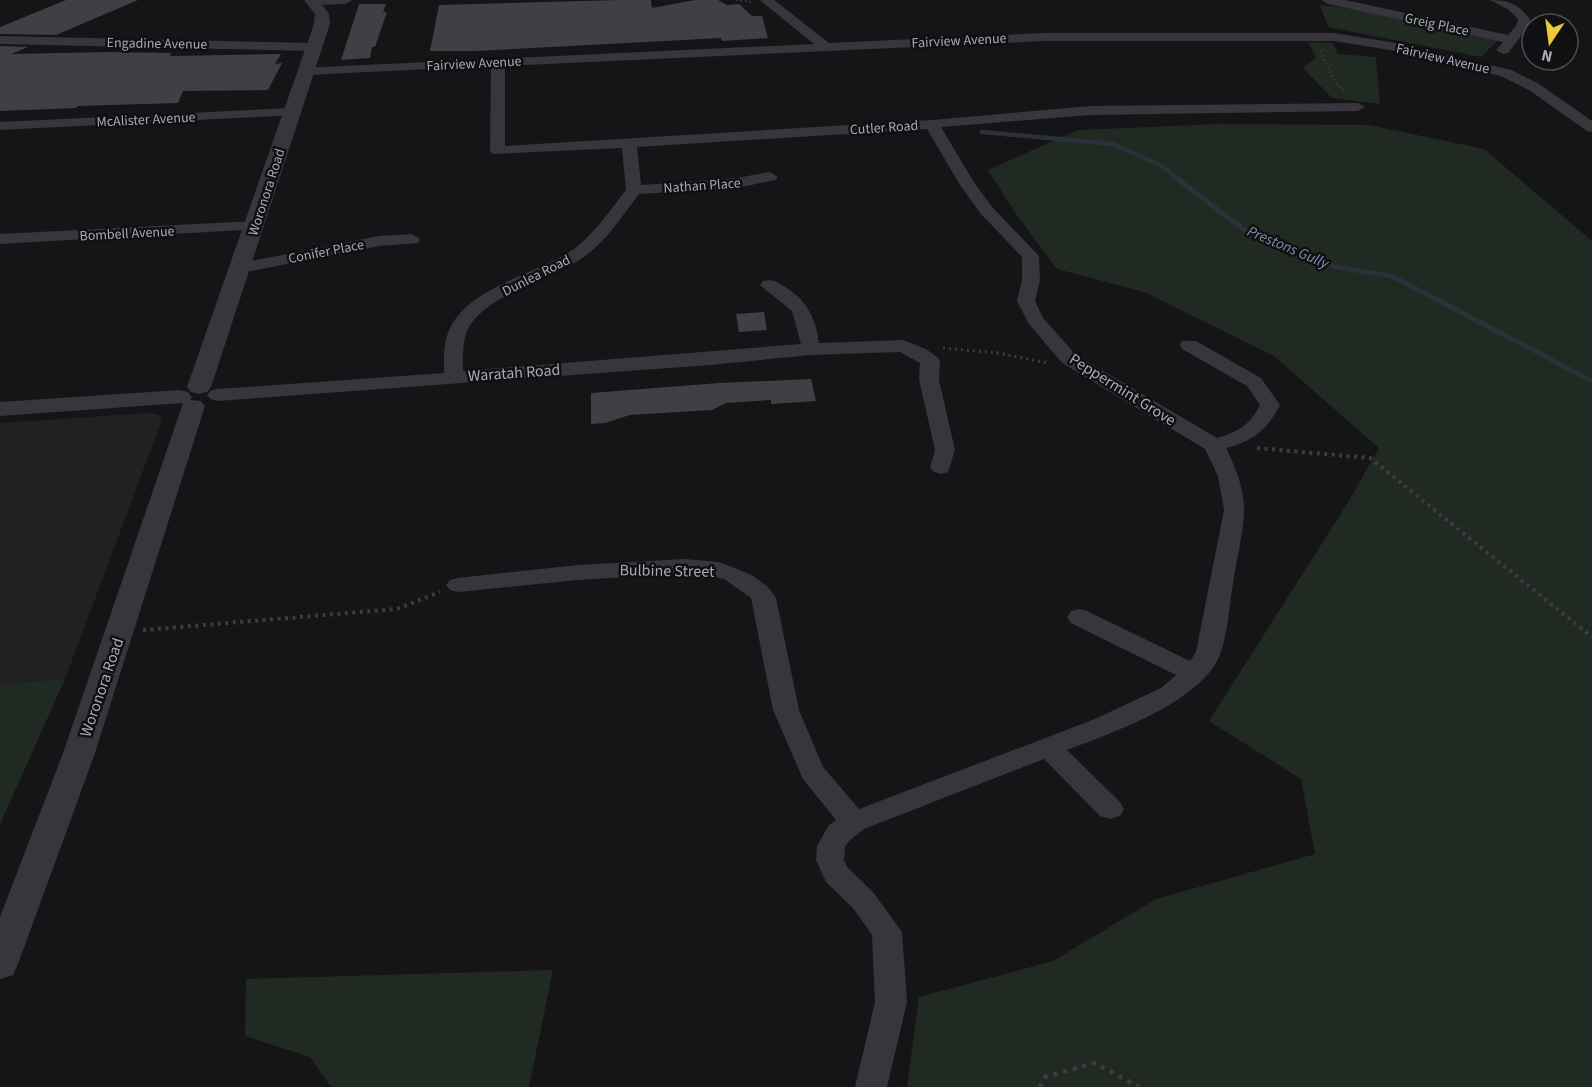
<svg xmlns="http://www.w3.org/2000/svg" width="1592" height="1087" font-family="'Source Sans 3',sans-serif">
  <rect width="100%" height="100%" fill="#151517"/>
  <path fill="#212124" d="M150,413L159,415L162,420L65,679L0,684V423Z"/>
  <g fill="#212923">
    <path d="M1320,5L1363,10L1499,39L1481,57L1328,27Z"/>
    <path d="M1308,42L1332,43L1338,54L1376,57L1380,104L1332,98L1303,68L1316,57Z"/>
    <path d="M1219,124L1369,125L1484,149L1592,241V1087H907L919,997L1053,961L1156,899L1315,854L1301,779L1209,721L1347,504L1379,448L1274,356L1144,292L1057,269L1016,214L988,170L1078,130Z"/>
    <path d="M65,679L0,824V684Z"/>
    <path d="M553,970L529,1087H331L310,1057L245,1036L246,979Z"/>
  </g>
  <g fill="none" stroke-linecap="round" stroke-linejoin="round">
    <path stroke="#2b313a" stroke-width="4.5" d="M982,132L1113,144L1160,165L1181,181"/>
    <path stroke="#2b313a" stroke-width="5" d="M1179,180L1243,229L1336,267L1392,276L1592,381"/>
  </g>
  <g fill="#3f3f44">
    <path d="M66,0H138L56,35L0,34V27Z"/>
    <path d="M620,0H651L652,8L695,0H718L727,5L739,4L752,16H762L768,38L722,41L721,38L684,40L476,51H430L439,5Z"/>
    <path d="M359,4H386L383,12H387L375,47H372L370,58L341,60Z"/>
    <path d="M0,46L28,47L11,54L108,52L171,53L170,56L281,54L275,64L282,63L268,90L183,91L178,103L78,106L76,108L0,111Z"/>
    <path d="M764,312L767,330L739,332L736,314Z"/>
    <path d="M811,379L816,401L771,404V400L726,403L712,410L630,415L605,423L591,424V393L719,383Z"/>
  </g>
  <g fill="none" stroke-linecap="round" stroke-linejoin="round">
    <g stroke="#3c3d43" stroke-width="2" stroke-dasharray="1.5 3" stroke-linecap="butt">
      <path d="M736,0L752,2"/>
      <path d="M1320,51L1336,83L1345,92"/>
    </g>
    <path stroke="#3c3d43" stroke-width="3" stroke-dasharray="2 4" stroke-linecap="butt" d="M943,348L997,353L1048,363"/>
    <g stroke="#3c3d43" stroke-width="4" stroke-dasharray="3 4.5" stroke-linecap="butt">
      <path d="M1257,448L1370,458L1592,637"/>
      <path d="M143,630L397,609L440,592"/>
    </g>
    <path stroke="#3c3d43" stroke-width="4.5" stroke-dasharray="4 6" stroke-linecap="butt" d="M1040,1087L1045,1077L1095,1063L1139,1087"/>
    <g fill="#36363c" fill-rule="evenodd">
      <path d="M307,0H352L346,4L312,5L308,4Z"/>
      <path d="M760,0H774L829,43L1043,33H1334L1396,43L1511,70L1539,84L1592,121V132L1587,131L1529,90L1501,76L1396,51L1334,41H1043L505,66V146L932,120L1091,106L1358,103L1365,107L1358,111L1091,115L941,127L975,184L993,208L1039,256L1040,280L1035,301L1043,318L1076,355L1217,438C1238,432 1250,425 1260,405L1247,386L1182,349L1180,345L1182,341H1196L1261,378L1280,405C1267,430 1253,441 1226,448C1252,501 1245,516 1235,571C1230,597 1229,627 1221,652C1205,701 1112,733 1067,750L1120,802L1124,809L1120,816L1110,819L1100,816L1044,759L864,829L849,841L845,847L844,860L847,867L873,892L902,932L907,1002L887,1087H855L875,1002L872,935L853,908L826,882L816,860L817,846L829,825L836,820L803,779L773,710L751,598L724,579L693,573L578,580L458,592L450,590L446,585L450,580L458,578L578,565L684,559L719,562L752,575L768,587L776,598L799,710L823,767L859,809L1095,719L1161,688L1176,675L1071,623L1067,617L1071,611L1079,609L1087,611L1190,661L1196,652L1224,510L1218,476L1205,449L1062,363L1029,324L1017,301L1022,280V257L981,214L960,185L927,129L637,147L641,185L737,178L770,172L778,177L775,180L737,188L639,194C622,216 607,241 584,257C552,279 479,296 466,334C462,346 463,359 463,371L801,344L792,311L760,285L763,281C772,279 778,282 785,287C807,300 816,319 819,343L903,340L926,349L937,357L940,361L939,380L955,450L948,472L941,474L934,472L930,468L935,450L919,380L920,363L900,352L811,355L710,365L217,401L210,399L207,395L210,391L217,389L444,373C444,361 443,347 447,336C462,287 537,275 574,249C595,233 610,210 626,190L622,148L493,154L490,151L491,66L306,75L299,71L301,68L814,44Z"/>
      <path d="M1322,0H1345L1508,35L1516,26L1518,19L1509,10L1490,0C1509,0 1518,4 1530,19L1528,27L1508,53L1503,54L1496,50L1503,42L1328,4Z"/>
      <path d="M0,36L313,43L320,47L313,51L0,44Z"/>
      <path d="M291,108L296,109L298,112L296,115L0,130V122Z"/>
      <path d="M255,221L263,226L261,229L0,244V234Z"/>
      <path d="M412,234L420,239L418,243L379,246L241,273L235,272L232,268L235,264L241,263L379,236Z"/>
    </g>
    <g fill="#36363c" fill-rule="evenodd">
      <path d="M304,0H319L329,14L330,24L211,387L207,392L199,394L191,392L187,387L314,24L315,14Z"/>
      <path d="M180,390L188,392L192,397L190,400L201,401L205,406L94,756L18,964L13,975L0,979V917L62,756L183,403L0,416V402Z"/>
    </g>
  </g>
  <g text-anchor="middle" stroke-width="5" stroke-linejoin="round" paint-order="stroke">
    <g font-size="14" fill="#a7a9b7" stroke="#101012">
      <text transform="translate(1437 24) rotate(12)" y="5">Greig Place</text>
      <text transform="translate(959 40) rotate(-3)" y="5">Fairview Avenue</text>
      <text transform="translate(157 43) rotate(1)" y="5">Engadine Avenue</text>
      <text transform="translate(1443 58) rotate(13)" y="5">Fairview Avenue</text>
      <text transform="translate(474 63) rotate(-3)" y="5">Fairview Avenue</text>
      <text transform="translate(146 119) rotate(-3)" y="5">McAlister Avenue</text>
      <text transform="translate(884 127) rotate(-4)" y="5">Cutler Road</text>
      <text transform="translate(702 185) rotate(-4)" y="5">Nathan Place</text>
      <text transform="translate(266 192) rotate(-72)" y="5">Woronora Road</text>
      <text transform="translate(127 233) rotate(-3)" y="5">Bombell Avenue</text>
      <text transform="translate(326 251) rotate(-11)" y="5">Conifer Place</text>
      <text transform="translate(536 275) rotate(-27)" y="5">Dunlea Road</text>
    </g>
    <g font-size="15" font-style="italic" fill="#7f92b1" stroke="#101012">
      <text transform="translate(1288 247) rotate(23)" y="5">Prestons Gully</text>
    </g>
    <g font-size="16" fill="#a7a9b7" stroke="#101012">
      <text transform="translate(514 372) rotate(-4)" y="6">Waratah Road</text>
      <text transform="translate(1123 389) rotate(32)" y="6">Peppermint Grove</text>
      <text transform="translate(667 570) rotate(1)" y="6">Bulbine Street</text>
      <text transform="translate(101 687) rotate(-71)" y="6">Woronora Road</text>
    </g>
  </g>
  <g transform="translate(1550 42) rotate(193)"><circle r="28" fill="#101012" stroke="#4c4d54" stroke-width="1.5"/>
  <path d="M0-4.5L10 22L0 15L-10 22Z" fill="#eecb36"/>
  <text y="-9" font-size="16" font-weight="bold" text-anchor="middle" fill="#a7a9b7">N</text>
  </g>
</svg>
